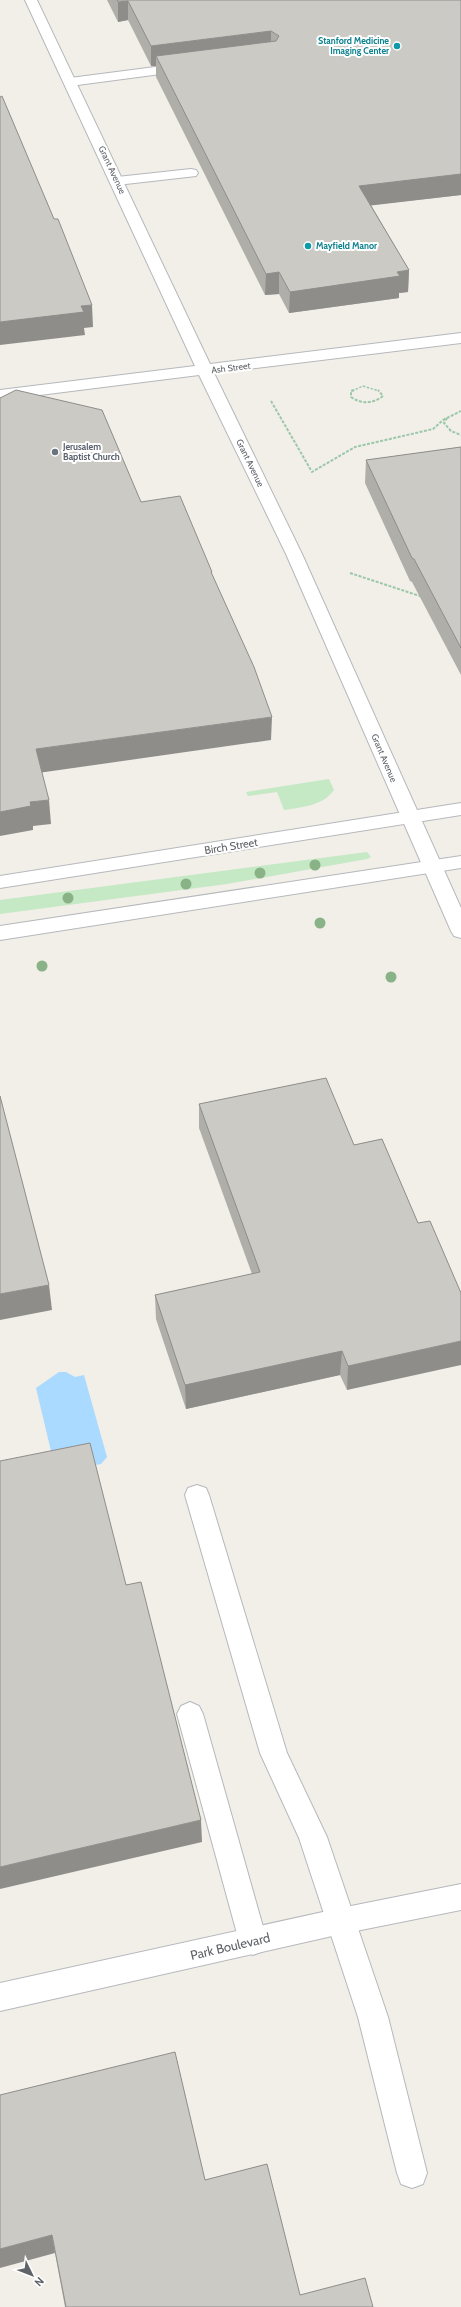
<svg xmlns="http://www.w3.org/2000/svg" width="461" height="2307" font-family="Cabin,sans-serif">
  <rect width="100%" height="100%" fill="#f1efe8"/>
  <g fill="#c5e8c5">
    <path d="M329,779L334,790C323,806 302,807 284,810L277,792L248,796L246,792Z"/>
    <path d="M367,852L371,857L367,859L227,884L0,914V900Z"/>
  </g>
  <path fill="#aadaff" d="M59,1372H66L75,1377L84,1375L107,1457L101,1464L56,1472L36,1388Z"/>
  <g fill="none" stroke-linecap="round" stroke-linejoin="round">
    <g stroke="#b5b8bc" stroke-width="2">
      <g id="service">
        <path d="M186,63L192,67L191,70L70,86L64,82L70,78Z"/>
        <path d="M191,169L196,170L198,173L196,176L117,185L110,181L117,177Z"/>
        <path d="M197,1485L206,1488L209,1495L287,1753L327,1837L388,2017L427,2173L423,2184L412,2188L401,2184L397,2173L358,2017L299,1838L260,1753L185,1495L188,1488Z"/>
        <path d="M190,1702L199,1706L203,1714L267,1941L263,1951L253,1955L243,1951L239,1941L177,1714L181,1706Z"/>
      </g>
    </g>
    <g stroke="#b5b8bc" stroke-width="2">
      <path id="minor" d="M25,0H37L210,364L461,333V343L214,373L302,554L461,908V938L454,936L451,931L286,554L199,375L0,400V390L195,366Z"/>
    </g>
    <g stroke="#b5b8bc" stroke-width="2">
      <g id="tertiary">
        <path d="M461,803V815L0,888V876Z"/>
        <path d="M461,856V868L0,940V926Z"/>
        <path d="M461,1884V1910L341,1934L0,2011V1983L341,1908Z"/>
      </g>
    </g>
    <path stroke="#9cc7a9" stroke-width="1.5" stroke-dasharray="2.5 1.5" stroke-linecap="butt" d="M352,391L363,386L379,391"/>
    <g stroke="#9cc7a9" stroke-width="2" stroke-dasharray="3 1.5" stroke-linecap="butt">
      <path d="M354,390L351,391V397C361,404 373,404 383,396L378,390"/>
      <path d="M271,401L312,472L355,447L433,429L443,420L461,411"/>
      <path d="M447,418L444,423L451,431L461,435"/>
      <path d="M350,573L423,597"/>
    </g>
    <use href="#service" fill="#fff" fill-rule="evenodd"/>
    <use href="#minor" fill="#fff" fill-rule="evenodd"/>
    <use href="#tertiary" fill="#fff" fill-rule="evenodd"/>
  </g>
  <g fill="#89b387">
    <circle cx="315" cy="865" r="5.5"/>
    <circle cx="260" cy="873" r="5.5"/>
    <circle cx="186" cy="884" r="5.5"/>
    <circle cx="68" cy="898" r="5.5"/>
    <circle cx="320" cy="923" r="5.5"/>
    <circle cx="42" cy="966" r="5.5"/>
    <circle cx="391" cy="977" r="5.5"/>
  </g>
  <g fill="#afaea9">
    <path d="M107,0H461V195L371,205L409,270L408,292L399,293V298L289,313L279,294L265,295L156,77V66H151L128,20L118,22Z"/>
    <path d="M461,447V675L412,582L410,581L365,483L366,460Z"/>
    <path d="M199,1104L354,1145L382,1139L347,1390L340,1375L186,1409L156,1319L155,1295L252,1274L199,1128Z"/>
    <path d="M0,2095L205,2180L300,2295L373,2307H65L55,2253Z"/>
  </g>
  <g fill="#8f8d8a">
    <path d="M128,1V20L118,22V2Z"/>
    <path d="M271,31V52L156,56V66H151V46Z"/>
    <path d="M461,174V195L358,207L359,186Z"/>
    <path d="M409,270L408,292L399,293V298L289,313L290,292L397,272Z"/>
    <path d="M279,272V294L265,295L266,274Z"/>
    <path d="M92,305L93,327L84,328L85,335L0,345V322L81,306Z"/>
    <path d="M272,717L271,740L38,773L36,749Z"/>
    <path d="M49,800L51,824L33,826V830L0,836V812L30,802Z"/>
    <path d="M49,1285L52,1310L0,1320V1294Z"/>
    <path d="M461,1341V1365L347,1390L348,1366Z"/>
    <path d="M342,1351L340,1375L186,1409L185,1385Z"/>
    <path d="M201,1820L202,1842L0,1889V1867Z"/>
    <path d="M52,2235L55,2253L0,2268V2249Z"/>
  </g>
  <g fill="#cccac5" stroke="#8f8d8a">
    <path d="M117,0H461V174L359,186L409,270L397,272L400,276L290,292L279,272L266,274L156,56L276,41L279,36L271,31L151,46L128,1L118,2Z"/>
    <path d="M2,96L54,219H58L92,305L81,306L84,312L0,322V97Z"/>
    <path d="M16,390L102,410L141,502L180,496L212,572H211L254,667L272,717L36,749L49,800L30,802L31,806L0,812V398Z"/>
    <path d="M461,447V648L414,559L412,558L366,460Z"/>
    <path d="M326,1078L354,1145L382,1139L418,1223L430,1221L461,1293V1341L348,1366L342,1351L185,1385L155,1295L260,1272L199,1104Z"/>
    <path d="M0,1096L49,1285L0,1294Z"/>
    <path d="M90,1443L126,1585L141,1582L201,1820L0,1867V1461Z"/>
    <path d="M175,2052L205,2180L267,2164L300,2295L365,2278L373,2307H66L52,2235L0,2249V2095Z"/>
  </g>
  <g fill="#0f9aa8" stroke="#fff" stroke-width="1.5">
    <circle cx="397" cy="46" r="4"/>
    <circle cx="308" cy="246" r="4"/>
  </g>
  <circle fill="#6b7280" stroke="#fff" stroke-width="1.5" cx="55" cy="452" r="4"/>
  <g text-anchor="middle" stroke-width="4" stroke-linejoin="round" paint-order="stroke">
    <g font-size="9" font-weight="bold" fill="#0d838f" stroke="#fff" text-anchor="end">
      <text x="389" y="44">Stanford Medicine<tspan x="389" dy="10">Imaging Center</tspan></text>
      <text x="316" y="249" text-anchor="start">Mayfield Manor</text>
    </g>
    <g font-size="9" fill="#5f6368" stroke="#fff">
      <text transform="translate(112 170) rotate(65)" y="3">Grant Avenue</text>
      <text transform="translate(231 368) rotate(-7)" y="3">Ash Street</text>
      <text transform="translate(250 463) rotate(64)" y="3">Grant Avenue</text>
      <text transform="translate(384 758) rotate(67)" y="3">Grant Avenue</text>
    </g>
    <g font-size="9" font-weight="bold" fill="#5b616d" stroke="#fff" text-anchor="start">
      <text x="63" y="450">Jerusalem<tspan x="63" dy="10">Baptist Church</tspan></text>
    </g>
    <g font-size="11" fill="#5f6368" stroke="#fff">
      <text transform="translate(231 846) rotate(-9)" y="4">Birch Street</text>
    </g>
    <g font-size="13" fill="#5f6368" stroke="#fff">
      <text transform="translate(230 1946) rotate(-13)" y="5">Park Boulevard</text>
    </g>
  </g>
  <g transform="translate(32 2275) rotate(133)" stroke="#ffffff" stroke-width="3" paint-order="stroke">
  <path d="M0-3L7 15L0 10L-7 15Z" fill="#5f6368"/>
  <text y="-6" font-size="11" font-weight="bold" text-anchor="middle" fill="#5f6368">N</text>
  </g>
</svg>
